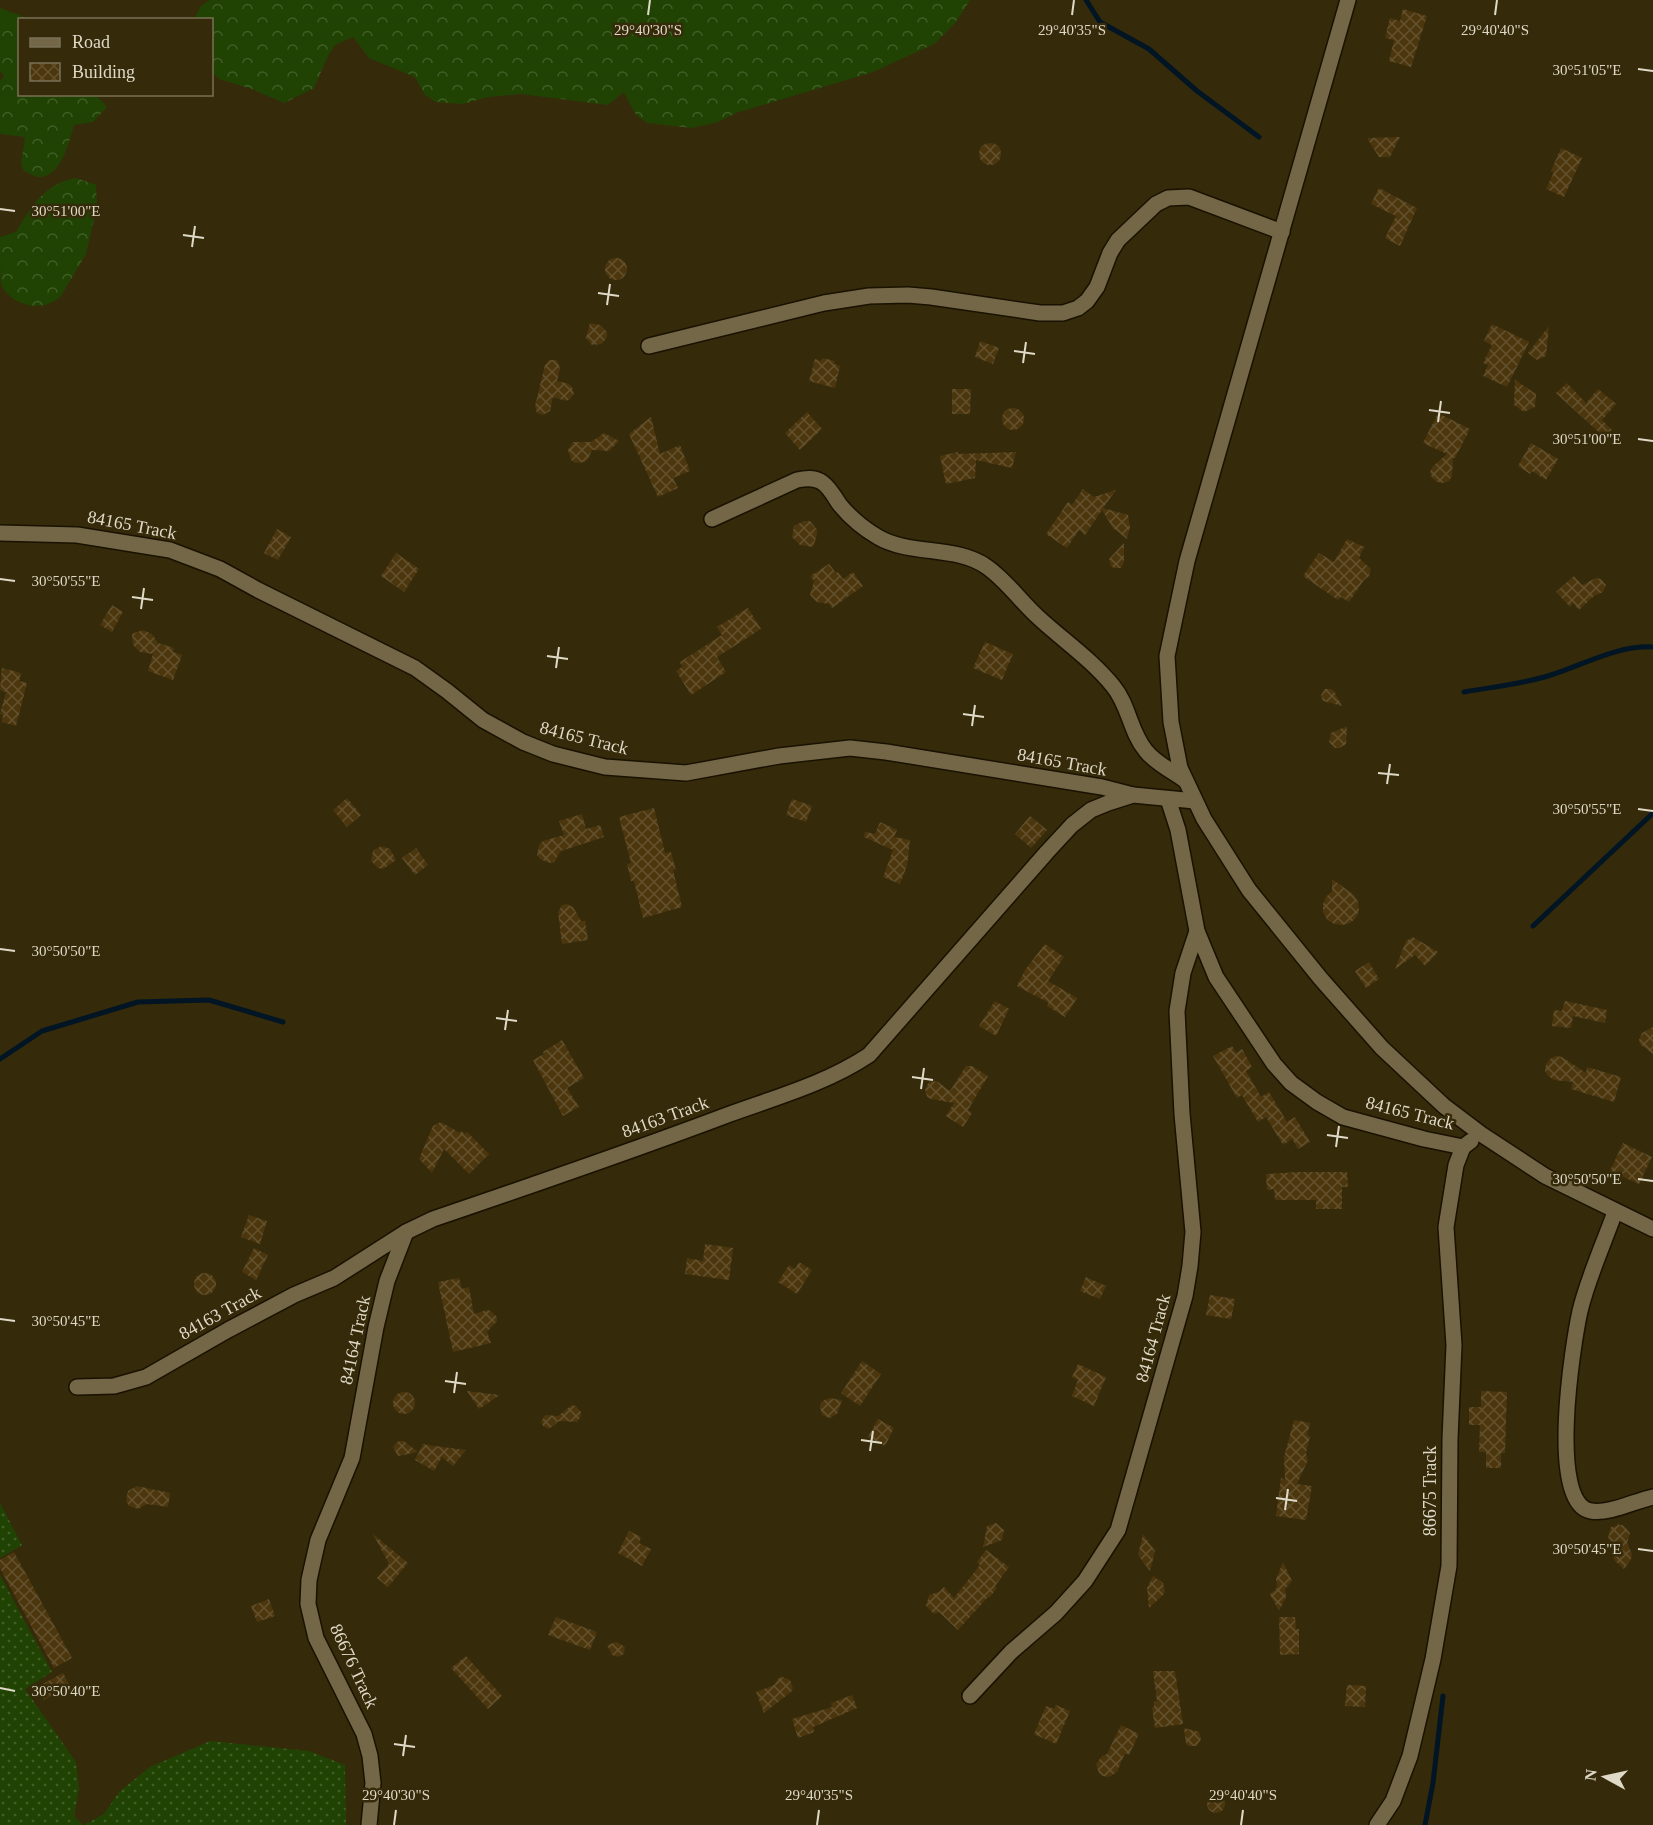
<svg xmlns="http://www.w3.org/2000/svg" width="1653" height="1825" font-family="'Times New Roman',serif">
  <defs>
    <pattern id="grass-dots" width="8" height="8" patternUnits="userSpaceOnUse" patternTransform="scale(1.5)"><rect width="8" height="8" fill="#204303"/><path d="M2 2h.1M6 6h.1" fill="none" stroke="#405e26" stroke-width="1.8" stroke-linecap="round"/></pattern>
    <pattern id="forest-crowns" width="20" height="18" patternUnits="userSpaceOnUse" patternTransform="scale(1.5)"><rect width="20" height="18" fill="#204303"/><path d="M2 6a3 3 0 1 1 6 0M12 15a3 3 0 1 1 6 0" fill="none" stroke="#405e26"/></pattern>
    <pattern id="building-cross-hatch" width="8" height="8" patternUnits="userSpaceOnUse" patternTransform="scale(1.5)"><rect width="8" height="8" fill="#4b360d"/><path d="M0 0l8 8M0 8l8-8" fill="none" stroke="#64522f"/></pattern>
  </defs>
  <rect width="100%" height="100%" fill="#352a0a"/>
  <g fill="url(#grass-dots)">
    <path d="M0,1503L22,1545L0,1558Z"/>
    <path d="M0,1575L52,1672L25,1689L76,1762L79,1789L74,1816L83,1825H0Z"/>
    <path d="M210,1741L309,1751L345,1765L346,1825H84L104,1814L119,1792L150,1767Z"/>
  </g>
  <g fill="url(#forest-crowns)">
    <path d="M210,0H970L955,23L934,44L873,72L736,113L718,122L692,128L647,123L636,115L624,92L608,105L521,94L488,97L463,104L436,102L425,95L415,77L369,58L353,37L335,45L328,56L314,88L284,103L252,89L219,79L212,72V20L194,19L201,6Z"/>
    <path d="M0,8L30,19L20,20V94L96,95L107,107L93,122L74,125C69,142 61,179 37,177C33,176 27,172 24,171L21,164L25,137L0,134V81L4,76L0,71Z"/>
    <path d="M76,178L96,185L97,206L86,254L61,296C44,313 11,307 1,284C0,274 0,248 0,237L16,232C30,208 46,182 76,178Z"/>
  </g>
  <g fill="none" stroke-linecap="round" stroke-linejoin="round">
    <g stroke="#011524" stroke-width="5">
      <path d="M1086,0L1100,22L1149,49L1197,91L1259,137"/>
      <path d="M1464,692C1492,687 1523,684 1551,675C1583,665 1617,645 1653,647"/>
      <path d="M1533,926L1653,813"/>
      <path d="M0,1059L42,1031L138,1002L209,1000L283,1022"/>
      <path d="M1425,1825L1433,1783L1443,1696"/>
    </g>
  </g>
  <g fill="url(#building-cross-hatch)">
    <path d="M1403,9L1427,16L1411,67L1389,61L1394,40L1385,38L1390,18L1400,21Z"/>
    <path d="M1400,137L1390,157H1379L1367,138Z"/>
    <circle cx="990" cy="154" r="11"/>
    <path d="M1561,148L1582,158L1564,197L1546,189L1554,172L1551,171Z"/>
    <path d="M1379,188L1417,208L1400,246L1385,238L1396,216L1371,204Z"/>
    <circle cx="616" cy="269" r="11"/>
    <path d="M590,323L600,325L607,332V337L602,344L592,345L586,338Z"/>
    <path d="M1492,324L1529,342L1507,387L1483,376L1488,365L1483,363L1492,345L1484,341Z"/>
    <path d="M1549,326L1546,356L1537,360L1528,353Z"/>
    <path d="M980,341L999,348L993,364L975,357Z"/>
    <path d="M822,358L835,361L834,364L840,366L835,388L809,381L815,359L821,361Z"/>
    <path d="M549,360H556L558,362L560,369L557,381L569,384L572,387L574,394L570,399L566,401L553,397L550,411L543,415L537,413L535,406L545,365Z"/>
    <path d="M1515,380L1536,394L1535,407L1524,412L1514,405Z"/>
    <path d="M1567,383L1586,403L1598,389L1616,404L1602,420L1612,430L1605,438L1556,393Z"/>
    <path d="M952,389H971L970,414H952Z"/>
    <circle cx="1013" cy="419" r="11"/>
    <path d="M807,412L822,429L800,450L785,433Z"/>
    <path d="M1438,413L1470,429L1455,458H1453L1452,476L1449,481L1443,483L1437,482L1432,478L1430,472L1433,466L1447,454L1423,443Z"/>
    <path d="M651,417L660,454L680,445L690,471L673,478L678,488L658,497L629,434Z"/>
    <path d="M604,433L619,441L609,451L592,450L588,459L585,462L575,463L571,460L568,450L573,442H591Z"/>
    <path d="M1531,443L1558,459L1546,480L1532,471L1530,474L1518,466Z"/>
    <path d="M958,452V454L1016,452L1012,468L976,460L975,478L946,484L940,456Z"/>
    <path d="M1083,489L1094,497L1116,490L1103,508L1128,515L1130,527L1127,539L1113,528L1102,510L1085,535L1079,530L1067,548L1046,534L1068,502L1072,505Z"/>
    <path d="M804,521H810L817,530V535L813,547L800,545L792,537L794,526Z"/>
    <path d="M277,529L291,537L278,560L264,553Z"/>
    <path d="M1347,539L1364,547L1359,558L1371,569L1369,576L1364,580L1349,602L1341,597L1338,600L1303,576L1319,553L1334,562Z"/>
    <path d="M1124,543V562L1121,568H1114L1111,566L1109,559Z"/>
    <path d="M396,553L419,569L404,592L381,576Z"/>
    <path d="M829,564L836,573L838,572L843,579L853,572L863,586L832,608L829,604L817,602L810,595L814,581L810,576Z"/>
    <path d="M1574,576L1582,585L1596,578L1601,579L1606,585L1603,592L1594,596L1579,610L1573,603L1570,607L1556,592Z"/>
    <path d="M112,605L123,612L112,632L100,625Z"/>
    <path d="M748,608L761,629L717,657L726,672L691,695L676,671L682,667L680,662L722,635L717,627Z"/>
    <path d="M143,630L152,634L158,643L174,648L173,652L182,655L173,680L148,671L153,654L140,652L133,645L132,634Z"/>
    <path d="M985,642L1013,654L1002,680L973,668Z"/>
    <path d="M2,668L21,673L19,681L27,683L16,726L2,722L3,715L0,714L6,692L0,690Z"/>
    <path d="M1325,689H1331L1334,691L1342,706L1323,701L1321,695Z"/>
    <path d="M1347,726L1346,744L1339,748H1335L1329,742L1331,733Z"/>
    <path d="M347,798L361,815L347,827L333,810Z"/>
    <path d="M792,799L812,806L806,822L786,815Z"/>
    <path d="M654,808L665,853L671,852L676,870H673L682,907L643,918L634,881H631L627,864L631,863L619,817Z"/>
    <path d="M582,814L586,829L600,825L604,837L561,851L554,862L549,863L540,859L537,855L539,845L543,841L564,835L559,821Z"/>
    <path d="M1030,816L1047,830L1031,848L1015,834Z"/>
    <path d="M880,822L897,830L894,837L910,840L907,866L900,884L883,877L893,850L864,837L865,832L875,834Z"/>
    <path d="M381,846L390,849L396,860L383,869L378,868L371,861L373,851Z"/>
    <path d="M416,848L428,865L415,875L402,858Z"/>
    <path d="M1332,879L1354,895L1358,902L1359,910L1356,918L1350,923L1342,925L1334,924L1327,919L1323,912V904L1326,897L1332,891Z"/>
    <path d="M566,904L573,907L581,921H585L588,940L562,944L558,912L562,905Z"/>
    <path d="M1413,937L1438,952L1425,966L1415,955L1395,969L1406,941Z"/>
    <path d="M1045,944L1064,957L1048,981L1077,998L1065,1017L1047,1006L1049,1003L1017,986L1025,970Z"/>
    <path d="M1369,962L1379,979L1366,988L1355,971Z"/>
    <path d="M995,1001L1009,1009L996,1036L979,1026Z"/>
    <path d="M1565,1001L1607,1010L1605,1023L1573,1016L1571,1028L1552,1026L1554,1010L1562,1011Z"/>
    <path d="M1653,1027V1054L1640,1044L1639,1040L1642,1033Z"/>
    <path d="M562,1040L584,1078L567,1088L579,1107L563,1116L533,1060L544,1054L543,1052Z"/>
    <path d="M1232,1046L1236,1053L1242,1049L1252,1067L1246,1071L1261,1097L1269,1092L1287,1122L1295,1117L1310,1142L1298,1149L1292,1139L1283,1145L1266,1117L1258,1122L1242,1095L1237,1098L1213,1056Z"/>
    <path d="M1556,1056L1562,1057L1586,1073L1587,1067L1621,1077L1614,1102L1571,1089L1573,1082L1554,1080L1548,1076L1545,1071L1546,1064L1550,1059Z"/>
    <path d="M966,1066H972L988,1076L968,1110L972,1113L963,1127L946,1116L954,1103L931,1099L927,1097L925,1089L929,1082L933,1081L938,1082L950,1091Z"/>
    <path d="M441,1122L460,1133L462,1131L464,1134L467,1132L489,1154L469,1174L444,1149L432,1173L419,1159L433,1126Z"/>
    <path d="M1623,1143L1652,1157L1639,1184L1610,1171Z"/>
    <path d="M1298,1172H1347L1348,1187H1342V1209H1316V1200H1275L1274,1189L1267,1190L1266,1174Z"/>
    <path d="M249,1215L267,1221L260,1244L241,1237Z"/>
    <path d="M705,1244L733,1248L729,1280L685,1274L687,1258L703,1261Z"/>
    <path d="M254,1248L268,1255L256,1280L242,1272Z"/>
    <path d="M799,1262L812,1270L797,1294L778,1282L789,1265L795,1269Z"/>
    <circle cx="205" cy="1284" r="11"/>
    <path d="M1086,1277L1106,1286L1100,1299L1080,1291Z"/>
    <path d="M459,1278L462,1289L469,1287L474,1314L487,1310L491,1311L497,1317V1321L487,1332L491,1343L453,1352L438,1282Z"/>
    <path d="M1210,1295L1235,1299L1231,1319L1206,1315Z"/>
    <path d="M862,1361L881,1374L860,1406L841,1393Z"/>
    <path d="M1078,1364L1106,1377L1094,1406L1072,1396L1078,1380L1072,1377Z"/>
    <path d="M467,1391L500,1395L479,1409Z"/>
    <path d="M1481,1391L1507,1392L1505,1453H1501V1468H1486V1452H1479L1480,1425H1469V1407H1481Z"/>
    <circle cx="404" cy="1403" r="11"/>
    <path d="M829,1398L842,1400L837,1414L830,1418L822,1415L820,1406L821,1402Z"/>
    <path d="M572,1405L576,1406L581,1412V1416L577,1422L559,1421L549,1429L543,1426L541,1422L545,1415L558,1416Z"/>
    <path d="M878,1419L894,1428L885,1446L868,1437Z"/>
    <path d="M1294,1420L1310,1423L1307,1435L1310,1436L1306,1453L1308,1460L1297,1484L1312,1486L1306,1520L1276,1516L1281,1478L1285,1479L1284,1457Z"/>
    <path d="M400,1441H404L418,1452L398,1456L393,1447L397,1442Z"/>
    <path d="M423,1444L427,1445L466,1450L453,1466L442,1457L434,1471L415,1460Z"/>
    <path d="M137,1486L170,1493L168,1507L147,1504L138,1509L129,1506L126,1501L128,1491Z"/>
    <path d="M996,1523L1004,1530L1002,1540L983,1547L987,1526Z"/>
    <path d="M1618,1523L1619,1525H1623L1630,1533L1627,1543L1632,1554L1631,1559L1624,1569L1615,1561L1613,1557L1614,1546L1608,1538L1611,1527L1617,1526Z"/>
    <path d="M629,1531L641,1537L639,1543L651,1549L642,1566L618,1553Z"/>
    <path d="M373,1534L408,1563L388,1587L377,1578L389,1564Z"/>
    <path d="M1143,1534L1155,1551L1150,1571L1138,1555Z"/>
    <path d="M986,1550L1009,1567L995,1586L997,1588L989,1598L988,1597L958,1630L939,1612L934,1614L926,1606L929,1595L939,1592L944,1587L954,1598L980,1565L977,1562Z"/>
    <path d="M14,1552L72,1658L54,1668L0,1568V1560Z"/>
    <path d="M1283,1562L1292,1581L1285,1589L1286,1597L1279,1611L1270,1594L1277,1588L1276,1579Z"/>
    <path d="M1153,1576L1163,1583L1165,1591L1164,1594L1149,1608L1147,1588Z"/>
    <path d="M269,1599L275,1616L257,1622L251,1606Z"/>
    <path d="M556,1617L597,1632L590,1650L548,1635Z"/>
    <path d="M1279,1617H1295L1296,1629H1299V1654L1280,1655Z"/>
    <path d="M617,1642L625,1647L624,1654L618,1657L612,1655L607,1645Z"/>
    <path d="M466,1656L502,1696L488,1709L451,1668Z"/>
    <path d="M1153,1671H1175L1183,1724L1155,1728L1152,1707H1154V1702L1157,1701Z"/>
    <path d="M63,1673L70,1686L44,1700L37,1687Z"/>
    <path d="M783,1677L790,1680L793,1688L791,1692L764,1713L756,1692L774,1685L779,1678Z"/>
    <path d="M1347,1685L1366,1686L1365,1707L1345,1706Z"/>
    <path d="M852,1695L857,1708L813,1727L814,1732L798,1738L792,1719L832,1707L831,1703Z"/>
    <path d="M1056,1705L1070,1711L1056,1744L1034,1734L1046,1706L1054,1709Z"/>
    <path d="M1121,1725L1139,1734L1129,1755L1125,1753L1117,1772L1109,1777L1103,1776L1099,1773L1096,1764L1102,1756L1107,1754Z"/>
    <path d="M1184,1728L1199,1732L1201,1739L1197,1746H1189L1186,1744Z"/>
    <circle cx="1216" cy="1804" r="9"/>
  </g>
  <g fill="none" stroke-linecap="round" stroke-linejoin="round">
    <g stroke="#1a1200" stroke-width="18">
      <g id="minor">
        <path d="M1348,0L1187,561L1167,656L1171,722L1180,768L1204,819L1249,890L1321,979L1382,1048L1444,1106L1481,1134L1545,1176L1653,1229"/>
        <path d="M649,346L824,303L869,296L908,295L931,297L1040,313H1063L1078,308L1087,301L1097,287L1110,253L1118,240L1156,204L1168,198L1189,197L1282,232"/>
        <path d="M712,519L797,480C806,478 815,477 823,483C830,488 835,498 840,505C850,517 864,529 878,537C910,556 957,545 987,567C1007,581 1021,602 1039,618C1064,641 1092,660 1113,686C1129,705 1130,732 1146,751C1155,763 1174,772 1186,781"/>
        <path d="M0,533L77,535L170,550L220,569L258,590L415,668L447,691L483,720L523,742L553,754L605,767L686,773L779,756L850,748L886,752L1102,787L1133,795"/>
        <path d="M1168,799L1178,830L1197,931L1216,977L1274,1064L1291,1083L1317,1102L1343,1117L1424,1139L1463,1147L1471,1141"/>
        <path d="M1615,1212C1603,1245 1588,1278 1580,1311C1573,1343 1547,1504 1591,1511C1610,1514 1634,1501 1653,1497"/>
        <path d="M77,1387L114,1386L146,1377L228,1330L294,1295L334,1278L406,1232L433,1219C533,1185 632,1151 730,1114C777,1097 827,1083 869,1055L1047,852L1072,825L1091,810L1108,803L1133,795L1195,801"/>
        <path d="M970,1696L1011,1652L1056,1613L1085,1581L1118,1530L1185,1296L1190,1266L1193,1232L1182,1114L1177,1011L1183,973L1197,931"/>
        <path d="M369,1825L373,1783L370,1756L364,1734L316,1638L308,1604L309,1580L318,1540L352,1458L376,1327L387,1281L406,1232"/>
        <path d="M1377,1825L1393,1801L1410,1756L1433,1659L1449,1566L1450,1439L1454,1345L1446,1227L1456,1165L1463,1147"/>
      </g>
    </g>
    <use href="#minor" stroke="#736747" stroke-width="15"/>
  </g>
  <path fill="none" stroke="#dfd9c7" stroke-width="2" d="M648,15L650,0M1072,15L1074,0M1495,15L1497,0M1638,69L1653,71M0,209L15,211M183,235L204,238M192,247L195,226M598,293L619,296M607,305L610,284M1014,351L1035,354M1023,363L1026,342M1429,410L1450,413M1438,422L1441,401M1638,439L1653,441M0,579L15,581M132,597L153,600M141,609L144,588M547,656L568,659M556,668L559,647M963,714L984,717M972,726L975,705M1378,773L1399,775M1387,784L1390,764M1638,809L1653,811M0,949L15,951M496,1018L517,1021M505,1030L508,1010M912,1077L933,1080M921,1089L924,1068M1327,1135L1348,1138M1336,1147L1339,1126M1638,1179L1653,1181M0,1319L15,1321M445,1381L466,1384M454,1393L457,1372M861,1440L882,1443M870,1451L873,1431M1276,1498L1297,1501M1285,1510L1288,1489M1638,1549L1653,1551M0,1688L15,1691M394,1744L415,1747M403,1756L406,1735M394,1825L396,1810M817,1825L819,1810M1241,1825L1243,1810"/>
  <g text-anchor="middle" stroke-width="5" stroke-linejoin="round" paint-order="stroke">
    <g font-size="18" fill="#dfd9c7" stroke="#352a0a">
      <text transform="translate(132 525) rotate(11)" y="6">84165 Track</text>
      <text transform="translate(584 738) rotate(14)" y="6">84165 Track</text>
      <text transform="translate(1062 762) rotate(10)" y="6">84165 Track</text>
      <text transform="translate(1410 1113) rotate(14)" y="6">84165 Track</text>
      <text transform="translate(665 1117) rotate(-20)" y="6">84163 Track</text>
      <text transform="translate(220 1313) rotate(-29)" y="6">84163 Track</text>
      <text transform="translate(1153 1338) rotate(-75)" y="6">84164 Track</text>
      <text transform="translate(355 1340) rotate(-78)" y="6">84164 Track</text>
      <text transform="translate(1430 1491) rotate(-90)" y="6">86675 Track</text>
      <text transform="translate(354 1666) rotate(65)" y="6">86676 Track</text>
    </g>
  </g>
  <g font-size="15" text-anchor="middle" fill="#dfd9c7" stroke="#352a0a" stroke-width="5" stroke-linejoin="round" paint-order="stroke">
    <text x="648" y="35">29°40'30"S</text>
    <text x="1072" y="35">29°40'35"S</text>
    <text x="1495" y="35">29°40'40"S</text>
    <text x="1587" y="75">30°51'05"E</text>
    <text x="66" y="216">30°51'00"E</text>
    <text x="1587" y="444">30°51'00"E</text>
    <text x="66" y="586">30°50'55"E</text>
    <text x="1587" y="814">30°50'55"E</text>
    <text x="66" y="956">30°50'50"E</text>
    <text x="1587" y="1184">30°50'50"E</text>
    <text x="66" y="1326">30°50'45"E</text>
    <text x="1587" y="1554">30°50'45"E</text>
    <text x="66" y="1696">30°50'40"E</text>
    <text x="396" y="1800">29°40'30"S</text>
    <text x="819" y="1800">29°40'35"S</text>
    <text x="1243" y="1800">29°40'40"S</text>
  </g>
  <rect x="18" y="18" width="195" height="78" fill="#352a0a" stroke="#797056" stroke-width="1.5"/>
  <rect x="30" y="38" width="30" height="9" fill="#736747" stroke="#797056" stroke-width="1.5"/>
  <text x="72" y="48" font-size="18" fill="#dfd9c7">Road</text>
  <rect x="30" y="63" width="30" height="18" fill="url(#building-cross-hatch)" stroke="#797056" stroke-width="1.5"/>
  <text x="72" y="78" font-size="18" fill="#dfd9c7">Building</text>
  <g transform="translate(1605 1777) rotate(278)" stroke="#352a0a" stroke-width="4.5" paint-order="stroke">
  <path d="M0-4.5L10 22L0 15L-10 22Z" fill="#dfd9c7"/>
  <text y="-9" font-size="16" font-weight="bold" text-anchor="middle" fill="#dfd9c7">N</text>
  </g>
</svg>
